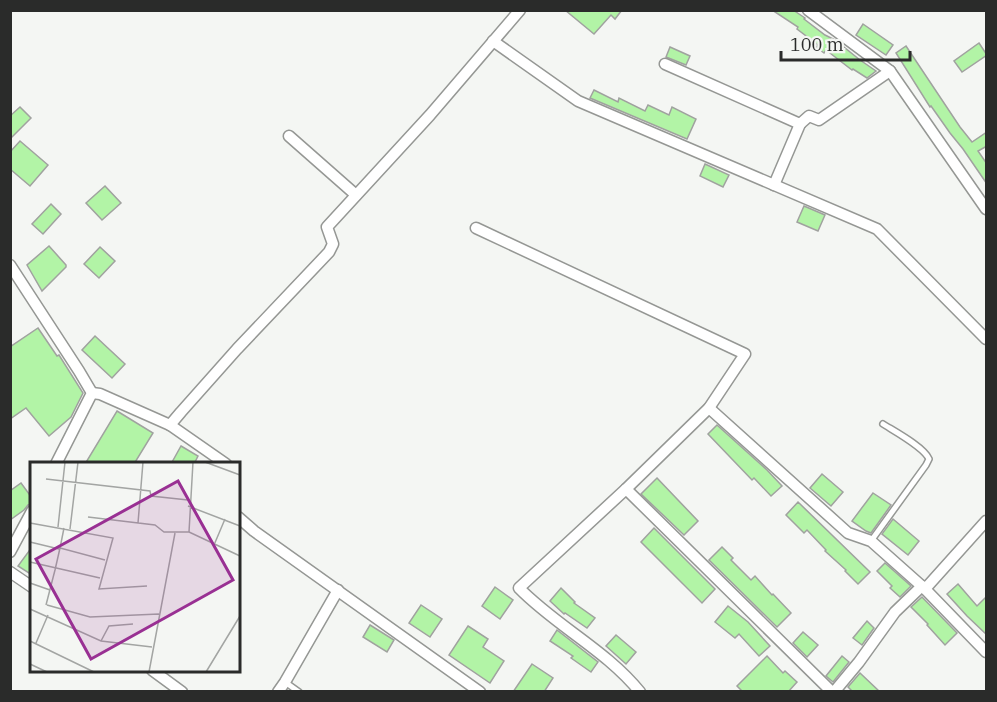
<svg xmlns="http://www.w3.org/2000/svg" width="997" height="702" font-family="'IBM Plex Serif',serif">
  <rect width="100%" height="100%" fill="#f4f6f3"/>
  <g fill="#b2f4a6" stroke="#a0a29f" stroke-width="1.5">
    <path d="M565,10H622L615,19L611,15L594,34Z"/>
    <path d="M772,10H793L805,18L804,19L825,35L835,40L860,60L876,71L867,78L853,69L852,70L826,50L824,53L816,47L818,45L797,29L798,27Z"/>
    <path d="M863,24L893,45L886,55L856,35Z"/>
    <path d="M979,43L987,55L962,72L954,61Z"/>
    <path d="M906,46L960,127L972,142L987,132V146L978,151L987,164V184L963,149L950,133L931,106L930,107L896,53Z"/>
    <path d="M670,47L690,56L686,65L666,57Z"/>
    <path d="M594,90L618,102L619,98L645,111L648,105L669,115L672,107L696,119L687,139L590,98Z"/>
    <path d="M20,107L31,118L10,139V116Z"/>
    <path d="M20,141L48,165L30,186L10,169V152Z"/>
    <path d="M705,164L729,175L723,187L700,176Z"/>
    <path d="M105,186L121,203L102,220L86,203Z"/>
    <path d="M51,204L61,214L43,234L32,224Z"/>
    <path d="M804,206L825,215L818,231L797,222Z"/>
    <path d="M49,246L66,265V267L42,291L27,265Z"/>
    <path d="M100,247L115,261L99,278L84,264Z"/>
    <path d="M38,328L57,356L59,355L83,393L71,417L49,436L26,408L10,419V347Z"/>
    <path d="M95,336L125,364L112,378L82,350Z"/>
    <path d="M117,411L153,433L134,464H85Z"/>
    <path d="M717,425L767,470L782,486L771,496L754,478L752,480L708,434Z"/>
    <path d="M181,446L198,456L194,464H171Z"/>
    <path d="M822,474L843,492L831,506L810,488Z"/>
    <path d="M657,478L698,521L684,535L641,494Z"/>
    <path d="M21,483L32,498V504L28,505L24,510L10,520V491Z"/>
    <path d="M873,493L891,505L871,533L866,531L852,521Z"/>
    <path d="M798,502L870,572L858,584L845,571L846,570L825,551L826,550L807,530L804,533L786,515Z"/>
    <path d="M893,519L919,541L908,555L882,534Z"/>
    <path d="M654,528L715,589L702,603L641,542Z"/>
    <path d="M32,547V575L18,566Z"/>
    <path d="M722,547L733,558L731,560L751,580L755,576L772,595L773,594L791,613L777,627L709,560Z"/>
    <path d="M885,563L911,586L900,597L890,588L892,586L877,571Z"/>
    <path d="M958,584L977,606L987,596V635L967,616L947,594Z"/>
    <path d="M495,587L513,600L500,619L482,606Z"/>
    <path d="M561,588L575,602L574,603L595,618L587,628L565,613L564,614L550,601Z"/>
    <path d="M922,597L957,633L945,645L927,625L928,624L911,607Z"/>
    <path d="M421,605L442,619L430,637L409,623Z"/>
    <path d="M728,606L748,622L770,646L759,656L739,634L735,638L715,622Z"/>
    <path d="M867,621L874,628L862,645L853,638Z"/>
    <path d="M370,625L394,640L387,652L363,637Z"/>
    <path d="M468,626L488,639L483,647L504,661L490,683L449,655Z"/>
    <path d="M557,630L598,662L591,672L571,658L573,656L550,641Z"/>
    <path d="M803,632L818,645L807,657L793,643Z"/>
    <path d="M616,635L636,652L626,664L606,646Z"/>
    <path d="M767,656L783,673L785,671L797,682L788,692H743L737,686Z"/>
    <path d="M842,656L849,662L833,682L826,676Z"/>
    <path d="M532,664L553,678L544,692H513Z"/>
    <path d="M860,673L880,692H853L848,687Z"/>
  </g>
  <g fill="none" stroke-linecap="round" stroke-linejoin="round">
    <g stroke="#959794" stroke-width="8">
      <g id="service">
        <path d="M871,541L926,465L929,459C924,447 894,431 883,424"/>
        <path d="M285,682L299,692"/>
      </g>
    </g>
    <g stroke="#959794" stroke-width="13">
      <g id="minor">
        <path d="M808,10L890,71L986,209"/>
        <path d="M493,41L578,101L877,229L986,339"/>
        <path d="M665,64L800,124L809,116L819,120L890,71"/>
        <path d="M289,136L356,195"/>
        <path d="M774,185L800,124"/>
        <path d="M476,228L745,354L709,408L626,489L519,588C556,626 606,650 640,692"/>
        <path d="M10,265L79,371L92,393L56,464"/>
        <path d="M92,393L100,394L170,425L226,464"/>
        <path d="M709,408L848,533L871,541L925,589L986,652"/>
        <path d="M170,425L181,412L237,349L329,252L333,244L327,227L430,115L520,10"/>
        <path d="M626,489L832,692"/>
        <path d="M238,517L254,531L480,692"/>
        <path d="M10,552L32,511"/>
        <path d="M10,572L32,587"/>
        <path d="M925,589L986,521"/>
        <path d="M152,670L182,692"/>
        <path d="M278,692L285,682L338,590"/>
        <path d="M834,692L859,662L895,612L922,586"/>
      </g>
    </g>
    <use href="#service" stroke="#fff" stroke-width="5"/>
    <use href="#minor" stroke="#fff" stroke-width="10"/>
  </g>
  <g transform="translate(30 462)">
    <rect width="210" height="210" fill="#f4f6f3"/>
    <path fill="none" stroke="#a3a5a3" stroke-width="1.5" d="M163,0L159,70L210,94M175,0L210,13M16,17L120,29L121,34L158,38M158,44L210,64M58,55L125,63L134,70H159M0,61L83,76L69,127L117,124M108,61L113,0M28,65L35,0M34,66L30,86L75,98M40,67L48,0M0,80L29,87M184,83L195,57M0,100L70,116M25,108L30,86M0,121L20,128M16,143L25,108M17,143L60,155L129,152M0,147L71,179L122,185M0,179L64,210M71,179L79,164L103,162M6,181L18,153M0,202L17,210M119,210L145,71M176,210L210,154"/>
    <path fill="#993093" fill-opacity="0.15" stroke="#993093" stroke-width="3" d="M148,19L203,118L61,197L6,97Z"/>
    <rect width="210" height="210" fill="none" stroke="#2a2b2a" stroke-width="3"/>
  </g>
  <rect width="997" height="702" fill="none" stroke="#2a2b2a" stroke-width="24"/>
  <path d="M781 51v9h129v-9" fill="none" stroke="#2a2b2a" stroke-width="3"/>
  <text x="790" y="51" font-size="18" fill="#2a2b2a" stroke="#f4f6f3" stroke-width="4.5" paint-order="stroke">100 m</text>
</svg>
